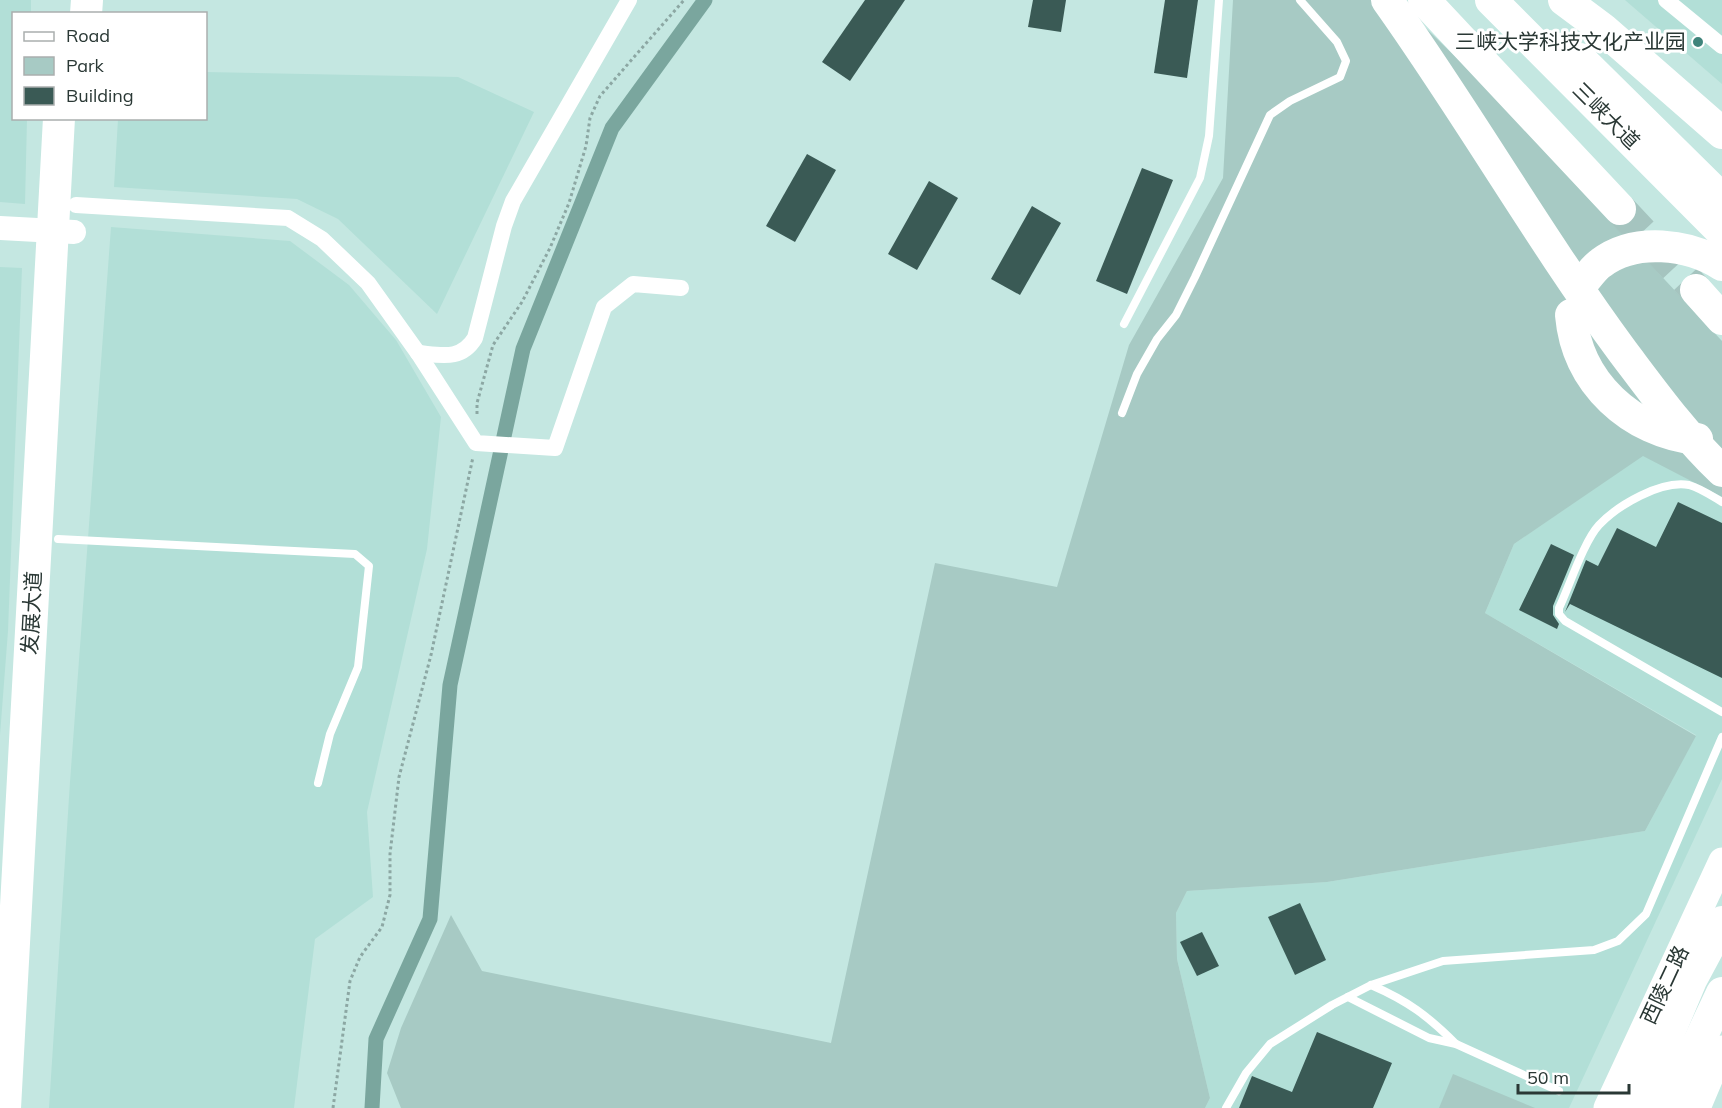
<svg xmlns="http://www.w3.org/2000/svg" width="1722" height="1108" font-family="Mulish,'Noto Sans SC',sans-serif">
  <rect width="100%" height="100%" fill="#c4e7e1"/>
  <g fill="#b2dfd7">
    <path d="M0,0H31V13L14,14V118L27,119L25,204L0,202Z"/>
    <path d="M1625,0H1722V84Z"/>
    <path d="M206,72L458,77L534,112L437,314L338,219L297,199L114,187L118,119L206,118Z"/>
    <path d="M111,227L290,241L349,285L396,340L441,417L427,549L367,812L373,897L315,939L294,1108H49L70,782Z"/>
    <path d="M0,267L22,268L8,631L0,735Z"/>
    <path d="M1643,455L1722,497V779L1569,1108H1205L1210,1098L1177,959L1176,913L1187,891L1327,882L1645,831L1696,735L1485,613L1514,544Z"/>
  </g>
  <g fill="#a7cac4">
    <path d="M1233,0H1397L1468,69L1722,341V497L1643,456L1514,544L1485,613L1696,736L1645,831L1327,882L1187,891L1176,913L1177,959L1210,1098L1205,1108H401L387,1073L401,1028L451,915L482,971L831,1043L935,563L1057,587L1129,345L1223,178Z"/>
    <path d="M1453,1074L1535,1108H1439Z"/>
  </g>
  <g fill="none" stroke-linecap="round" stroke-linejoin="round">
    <path stroke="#7aa69e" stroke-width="15" d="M372,1108L376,1039L430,919L450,685L523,349L612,128L705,0"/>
  </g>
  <g fill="#3a5a55">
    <path d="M865,0H905L850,81L822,62Z"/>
    <path d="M1033,0H1066L1061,32L1028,27Z"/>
    <path d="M1165,0H1198L1187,78L1154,73Z"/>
    <path d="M807,154L836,170L795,242L766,226Z"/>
    <path d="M1142,168L1173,180L1127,294L1096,281Z"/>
    <path d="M929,181L958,198L917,270L888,254Z"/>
    <path d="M1032,206L1061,223L1020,295L991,279Z"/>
    <path d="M1678,502L1722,523V678L1570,604L1565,612L1586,560L1598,566L1617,528L1656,547Z"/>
    <path d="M1551,544L1574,555L1553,606V615L1559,624L1557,629L1519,610Z"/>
    <path d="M1300,903L1326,960L1295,975L1268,917Z"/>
    <path d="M1202,932L1219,966L1197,976L1180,942Z"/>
    <path d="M1317,1032L1392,1063L1373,1108H1239L1252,1076L1292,1092Z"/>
  </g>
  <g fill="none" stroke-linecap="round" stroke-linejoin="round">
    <path stroke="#a5c4bf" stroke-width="32" stroke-dasharray="32 16" stroke-linecap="butt" d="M1620,209L1696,290"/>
    <g stroke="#8ca7a3" stroke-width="3" stroke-dasharray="3 3" stroke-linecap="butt">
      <path d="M477,414V403L493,345L522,302L550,248L569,203L586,146L590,118L600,96L684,0"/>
      <path d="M333,1108L350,981L360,957L382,927L390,895V854L399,777L431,655L473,457"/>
    </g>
    <g stroke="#fff" stroke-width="8">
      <path d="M1124,324L1200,178L1209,136L1219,0"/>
      <path d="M1122,413L1137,374L1157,339L1176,315L1195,277L1270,115L1290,101L1340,77L1346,61L1337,42L1300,0"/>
      <path d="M1722,502C1712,496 1700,488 1689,485C1661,480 1618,505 1599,525C1584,541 1569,587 1559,608V614L1565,621L1722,712"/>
      <path d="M58,539L355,554L369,566L358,667L330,734L318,783"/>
      <path d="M1371,985C1408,1001 1428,1016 1456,1044"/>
      <path d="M1348,997L1429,1038L1456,1044L1559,1091"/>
      <path d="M1226,1108L1246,1073L1270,1044L1332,1005L1371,985L1443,961L1594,950L1618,941L1646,914L1722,737"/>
    </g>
    <g stroke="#fff" stroke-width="16">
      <path d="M1666,0L1722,46"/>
      <path d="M76,205L288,218L322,239L368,283L418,353L476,443L555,448L604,307L633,284L681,288"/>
      <path d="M418,353C441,355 461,361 475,338L504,226L513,201L629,0"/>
    </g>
    <path stroke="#fff" stroke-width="24" d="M0,228L74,232"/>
    <g stroke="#fff" stroke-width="27">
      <path d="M1607,1108L1722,861"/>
      <path d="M1697,1108L1722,1049"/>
    </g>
    <g stroke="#fff" stroke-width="32">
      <path d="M1387,0C1469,115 1539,238 1623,352C1654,393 1685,436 1722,471"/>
      <path d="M1424,0L1620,209"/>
      <path d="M1491,0L1722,232"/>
      <path d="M1564,0L1603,29L1722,133"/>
      <path d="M86,14L87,0"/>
      <path d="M1580,59L1722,199"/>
      <path d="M1585,280C1590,274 1595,267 1601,263C1635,237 1689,244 1722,265"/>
      <path d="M1696,290L1722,319"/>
      <path d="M1571,315C1577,383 1631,432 1697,439"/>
      <path d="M5,1108L59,118"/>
      <path d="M1637,1108L1691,980L1722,922"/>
      <path d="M1668,1108L1722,993"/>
    </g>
  </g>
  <circle fill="#3f847b" stroke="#fff" stroke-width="2" cx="1698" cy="42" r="6"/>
  <g text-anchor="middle" stroke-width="6" stroke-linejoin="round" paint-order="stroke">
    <g font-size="21" fill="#2a3835" stroke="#fff" text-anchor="end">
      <text x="1686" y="49">三峡大学科技文化产业园</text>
    </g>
    <g font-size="21" fill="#2a3835" stroke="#fff">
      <text transform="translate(1606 116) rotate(45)" y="7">三峡大道</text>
      <text transform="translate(32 613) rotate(-87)" y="7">发展大道</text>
      <text transform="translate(1665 985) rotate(-65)" y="7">西陵二路</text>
    </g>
  </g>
  <rect x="12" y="12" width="195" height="108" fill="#ffffff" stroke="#aaafae" stroke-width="1.5"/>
  <rect x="24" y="32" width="30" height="9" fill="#ffffff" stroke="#aaafae" stroke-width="1.5"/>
  <text x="66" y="42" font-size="18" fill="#2a3835">Road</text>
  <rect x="24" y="57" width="30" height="18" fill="#a7cac4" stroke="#aaafae" stroke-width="1.5"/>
  <text x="66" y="72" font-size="18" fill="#2a3835">Park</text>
  <rect x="24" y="87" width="30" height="18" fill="#3a5a55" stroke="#aaafae" stroke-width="1.5"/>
  <text x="66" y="102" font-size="18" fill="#2a3835">Building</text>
  <path d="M1518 1084v9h111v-9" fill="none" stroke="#2a3835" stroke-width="3"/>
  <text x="1527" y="1084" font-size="18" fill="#2a3835" stroke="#ffffff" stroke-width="4.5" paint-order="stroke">50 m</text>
</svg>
